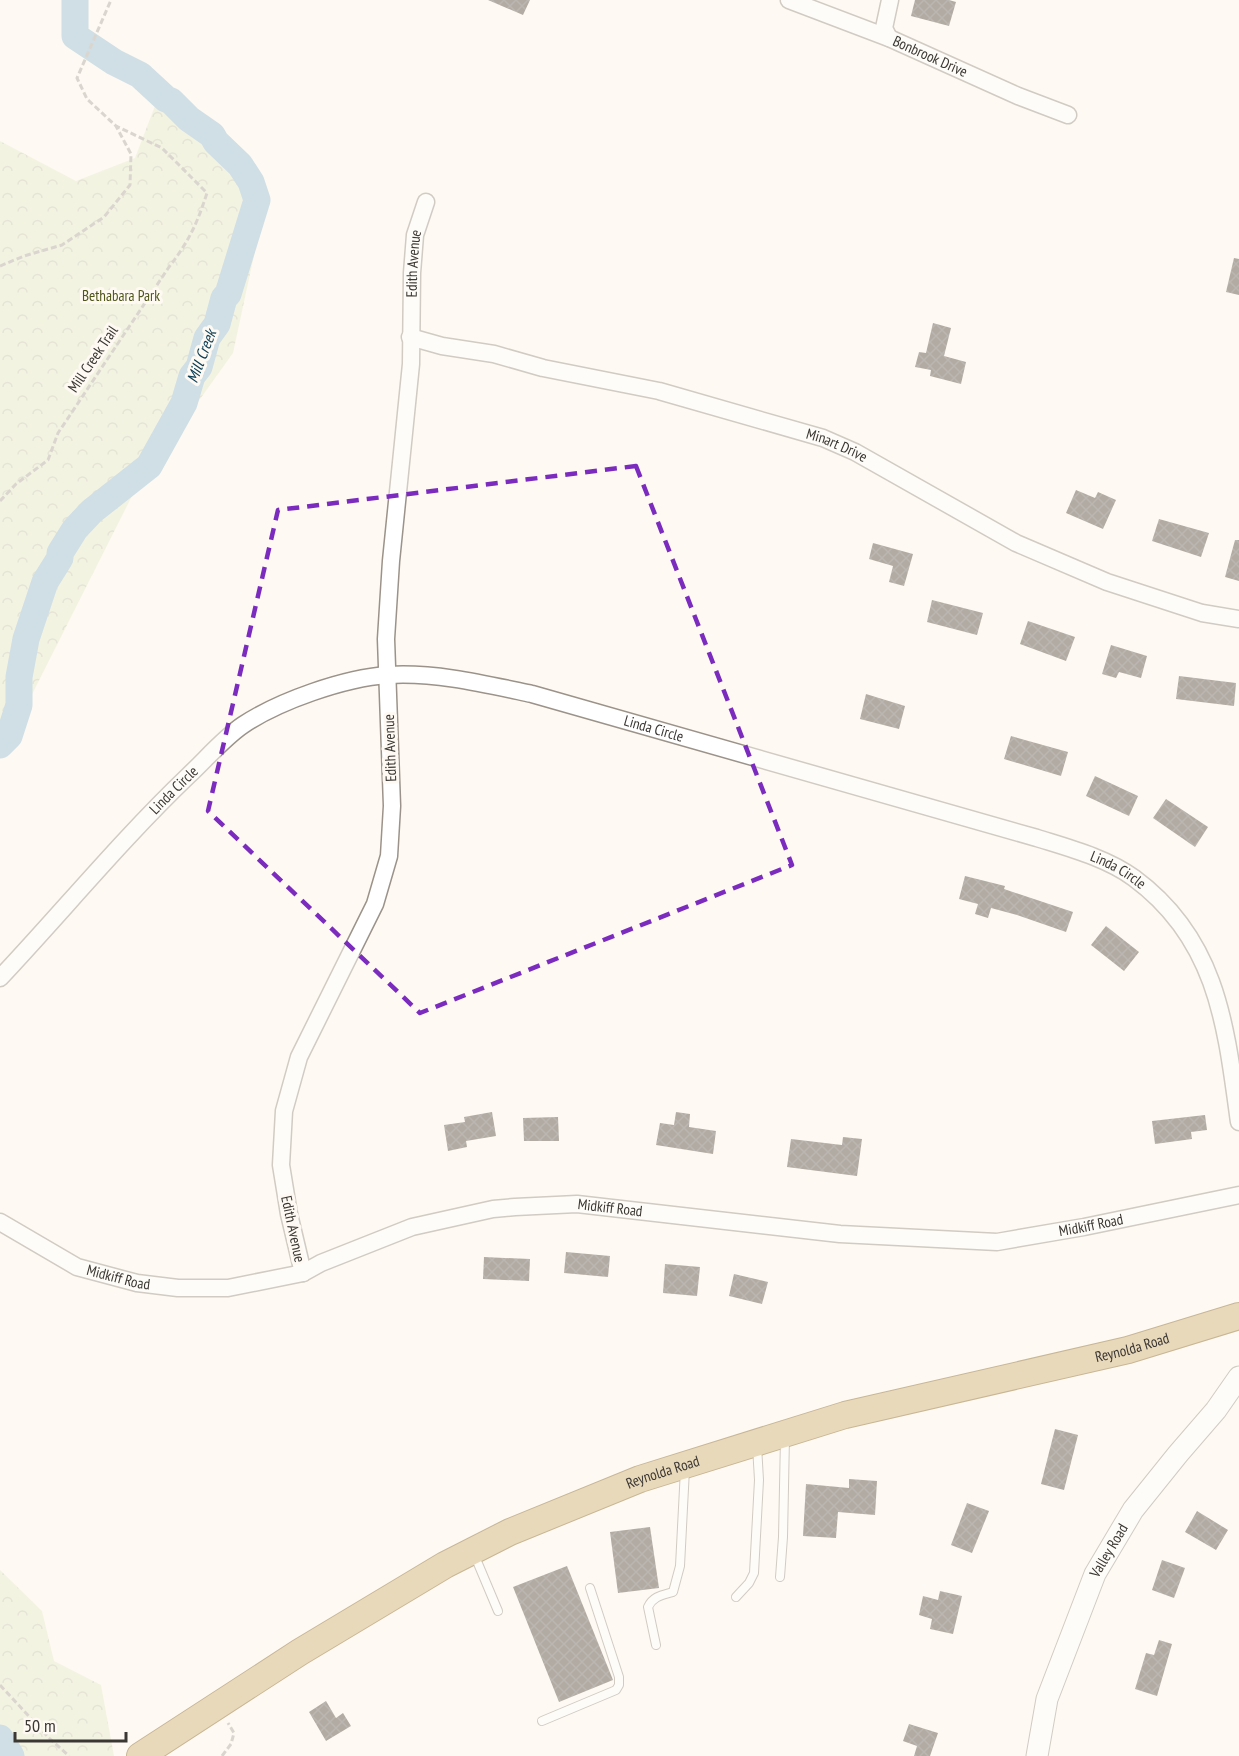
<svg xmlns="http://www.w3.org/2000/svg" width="1239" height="1756" font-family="'PT Sans Narrow',sans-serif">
  <defs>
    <pattern id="park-crowns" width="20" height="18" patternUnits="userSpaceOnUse" patternTransform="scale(1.5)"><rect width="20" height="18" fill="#e7ebcf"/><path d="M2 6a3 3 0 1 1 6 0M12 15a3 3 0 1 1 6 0" fill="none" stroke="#c7cab2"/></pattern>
    <pattern id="building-cross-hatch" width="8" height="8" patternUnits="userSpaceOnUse" patternTransform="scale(1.5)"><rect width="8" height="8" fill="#574c46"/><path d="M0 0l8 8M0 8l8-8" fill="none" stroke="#6d645f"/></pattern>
  </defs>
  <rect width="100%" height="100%" fill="#fef9f2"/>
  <g fill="url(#park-crowns)">
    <path d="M163,85L229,146L264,209L233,353L135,490L13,732L0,744V141L76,181L135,158Z"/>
    <path d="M0,1570L42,1611L54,1661L101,1685L114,1756H0Z"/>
  </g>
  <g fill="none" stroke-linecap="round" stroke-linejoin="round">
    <g stroke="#98bed5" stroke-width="27">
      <path d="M0,745L9,736L19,705V677L26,639L45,582L60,558V553L75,529L92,511L149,466L184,403L192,376L199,367L207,338L217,324L224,298L228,294L257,200L251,182L240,165L216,142L212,135L189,119L171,101L166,99L140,75L114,62L75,36V0"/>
      <path d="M0,1738L11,1756"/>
    </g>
  </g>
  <g fill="url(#building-cross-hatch)">
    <path d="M488,0H530L523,15Z"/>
    <path d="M915,0H949L956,2L949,26L911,16Z"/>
    <path d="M1234,258L1239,259V295L1226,292Z"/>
    <path d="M933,323L951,328L944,356L966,362L961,384L930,376L931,370L915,367L919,352L926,353Z"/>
    <path d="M1076,490L1095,498L1098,492L1116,500L1103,529L1066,513Z"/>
    <path d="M1159,519L1209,533L1201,557L1152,541Z"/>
    <path d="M1235,540H1239V581L1225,577Z"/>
    <path d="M873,543L913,554L904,586L889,582L893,566L869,559Z"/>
    <path d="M932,600L983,613L977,635L927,622Z"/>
    <path d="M1028,621L1075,637L1066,661L1020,644Z"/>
    <path d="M1111,645L1147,656L1141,678L1119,672L1116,678L1102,674Z"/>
    <path d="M1179,676L1236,683L1234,706L1176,699Z"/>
    <path d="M866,694L905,706L899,729L860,719Z"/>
    <path d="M1011,736L1068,752L1061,776L1004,759Z"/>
    <path d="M1095,776L1138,796L1129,816L1086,796Z"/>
    <path d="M1166,799L1208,827L1195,847L1153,818Z"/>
    <path d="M965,876L1005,886L1004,889L1073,912L1066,932L1017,915L991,908L988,918L975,914L978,904L959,899Z"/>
    <path d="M1106,926L1139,952L1124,971L1091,945Z"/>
    <path d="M492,1112L496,1136L466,1141L467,1147L448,1151L444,1125L465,1122L464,1117Z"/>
    <path d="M676,1112L690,1114L689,1127L716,1131L713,1154L656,1145L660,1123L674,1125Z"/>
    <path d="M1205,1115L1207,1130L1191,1132L1192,1139L1155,1144L1152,1121Z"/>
    <path d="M558,1117L559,1141H524L523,1118Z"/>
    <path d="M843,1137L862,1139L857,1176L787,1167L791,1139L842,1145Z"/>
    <path d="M566,1252L610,1256L608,1277L564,1273Z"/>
    <path d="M484,1257L530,1259L529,1281L483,1279Z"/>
    <path d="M665,1264L700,1267L697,1296L663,1293Z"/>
    <path d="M734,1274L768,1282L762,1304L729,1296Z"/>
    <path d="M1055,1429L1078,1435L1064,1490L1041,1484Z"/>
    <path d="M849,1479L877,1481L875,1515L838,1512L836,1538L803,1536L806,1484L849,1488Z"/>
    <path d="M967,1503L989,1511L972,1553L951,1545Z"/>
    <path d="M1197,1511L1228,1530L1216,1550L1185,1532Z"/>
    <path d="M650,1527L659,1588L618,1593L610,1532Z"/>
    <path d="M1162,1560L1185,1568L1174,1598L1152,1590Z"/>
    <path d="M567,1566L613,1680L559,1702L513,1587Z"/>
    <path d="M940,1591L962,1596L953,1634L930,1629L932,1619L919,1615L923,1596L938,1600Z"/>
    <path d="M1159,1640L1172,1644L1157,1696L1135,1689L1146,1653L1154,1655Z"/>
    <path d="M326,1701L336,1718L343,1713L351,1726L326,1741L309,1712Z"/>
    <path d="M909,1724L938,1733L930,1756H914L917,1746L903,1741Z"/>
  </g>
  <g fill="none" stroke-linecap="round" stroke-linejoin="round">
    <g stroke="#9b9389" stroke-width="10">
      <g id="service">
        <path d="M474,1554L498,1611"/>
        <path d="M780,1577L783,1537L785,1437"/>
        <path d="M736,1597L749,1583L754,1573L759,1480L757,1446"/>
        <path d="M656,1645L648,1607C653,1596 663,1595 673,1592L680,1566L685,1469"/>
        <path d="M542,1721L616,1690L619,1685V1677L590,1588"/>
      </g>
    </g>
    <g stroke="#9b9389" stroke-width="19">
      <g id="minor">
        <path id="s1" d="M789,0L889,38L1018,96L1068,115"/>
        <path d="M889,38L884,28L890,0"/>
        <path id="s2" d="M410,337L442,346L494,354L543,368L659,391L823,438L855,452L1016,543L1107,582L1202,613L1239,619"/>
        <path id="s3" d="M0,978C63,911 122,839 189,775C205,760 225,737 243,725C279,701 344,678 388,675C436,672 485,684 532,694L1037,838C1069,848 1107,858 1134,878C1218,940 1226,1027 1239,1122"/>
        <path id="s4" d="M0,1222L77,1267L137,1283L178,1288H228L303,1273L321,1263L412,1227L493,1209L515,1207L577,1204L840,1234L997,1242L1084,1227L1239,1195"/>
        <path id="s5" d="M303,1273L289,1214L281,1165L284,1111L299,1057L375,904L389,856L392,806L386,639L391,561L411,364L412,273L415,235L426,202"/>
      </g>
    </g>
    <g stroke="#9b9389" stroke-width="23">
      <g id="tertiary">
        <path id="s6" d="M1037,1756L1047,1699L1095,1574L1133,1510L1178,1454L1216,1410L1239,1377"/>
      </g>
    </g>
    <g stroke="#886525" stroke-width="28">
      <g id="primary">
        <path id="s7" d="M140,1756L300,1652L445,1565L510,1532L640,1479L845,1415L1128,1350L1239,1316"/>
      </g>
    </g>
    <g stroke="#b0aba5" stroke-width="3" stroke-dasharray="6 3" stroke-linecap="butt">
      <path d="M0,266L24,256L62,245L104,217L130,185L131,154L116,126L87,99L77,78L111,0"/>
      <path d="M0,501L16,484L48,460L58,433L169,267C189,241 197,224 207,193L162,148L116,126"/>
      <path d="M0,1685L49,1738L69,1756"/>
      <path d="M222,1756L231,1744L234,1733L228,1723"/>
    </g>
    <use href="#service" stroke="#fff" stroke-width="8"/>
    <use href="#minor" stroke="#fff" stroke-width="16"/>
    <use href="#tertiary" stroke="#fff" stroke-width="21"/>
    <use href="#primary" stroke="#d1b278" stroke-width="26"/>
  </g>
  <path d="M0 0H1239V1756H0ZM636,466L792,865L420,1013L208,811L278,510Z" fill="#fef9f2" fill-opacity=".55" fill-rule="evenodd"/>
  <path fill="none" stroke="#7b2cbf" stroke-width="4.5" stroke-dasharray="12 8" stroke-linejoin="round" d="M636,466L792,865L420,1013L208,811L278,510Z"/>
  <g text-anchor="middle" stroke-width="6" stroke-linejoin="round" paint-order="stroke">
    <g font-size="15" fill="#3b3733" stroke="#fef9f2">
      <text dy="5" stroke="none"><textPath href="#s1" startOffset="152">Bonbrook Drive</textPath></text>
      <text dy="5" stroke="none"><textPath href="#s5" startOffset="1035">Edith Avenue</textPath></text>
      <text transform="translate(93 359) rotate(-56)" y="5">Mill Creek Trail</text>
      <text dy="5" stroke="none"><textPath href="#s2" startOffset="441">Minart Drive</textPath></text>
      <text dy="5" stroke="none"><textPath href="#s3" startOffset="778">Linda Circle</textPath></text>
      <text transform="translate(390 748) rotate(-92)" y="5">Edith Avenue</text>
      <text dy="5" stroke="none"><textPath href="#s3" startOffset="256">Linda Circle</textPath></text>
      <text dy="5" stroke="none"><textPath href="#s3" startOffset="1264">Linda Circle</textPath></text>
      <text dy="5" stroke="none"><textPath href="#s4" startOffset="638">Midkiff Road</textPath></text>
      <text dy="5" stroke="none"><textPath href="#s4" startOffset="1122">Midkiff Road</textPath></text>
      <text transform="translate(293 1229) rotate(78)" y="5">Edith Avenue</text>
      <text dy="5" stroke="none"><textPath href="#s4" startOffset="132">Midkiff Road</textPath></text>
      <text dy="5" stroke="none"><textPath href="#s7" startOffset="1083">Reynolda Road</textPath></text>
      <text dy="5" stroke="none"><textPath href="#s7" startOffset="597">Reynolda Road</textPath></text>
      <text dy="5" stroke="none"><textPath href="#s6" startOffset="219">Valley Road</textPath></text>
    </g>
    <g font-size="15" fill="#50561a" stroke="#fef9f2">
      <text x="121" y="301">Bethabara Park</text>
    </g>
    <g font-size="16" font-style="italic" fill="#083b53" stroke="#fef9f2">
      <text transform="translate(201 356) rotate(-69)" y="6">Mill Creek</text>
    </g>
  </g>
  <path d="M15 1732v9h111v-9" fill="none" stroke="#3b3733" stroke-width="3"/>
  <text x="24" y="1732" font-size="18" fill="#3b3733" stroke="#fef9f2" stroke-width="4.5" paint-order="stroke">50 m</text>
</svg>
